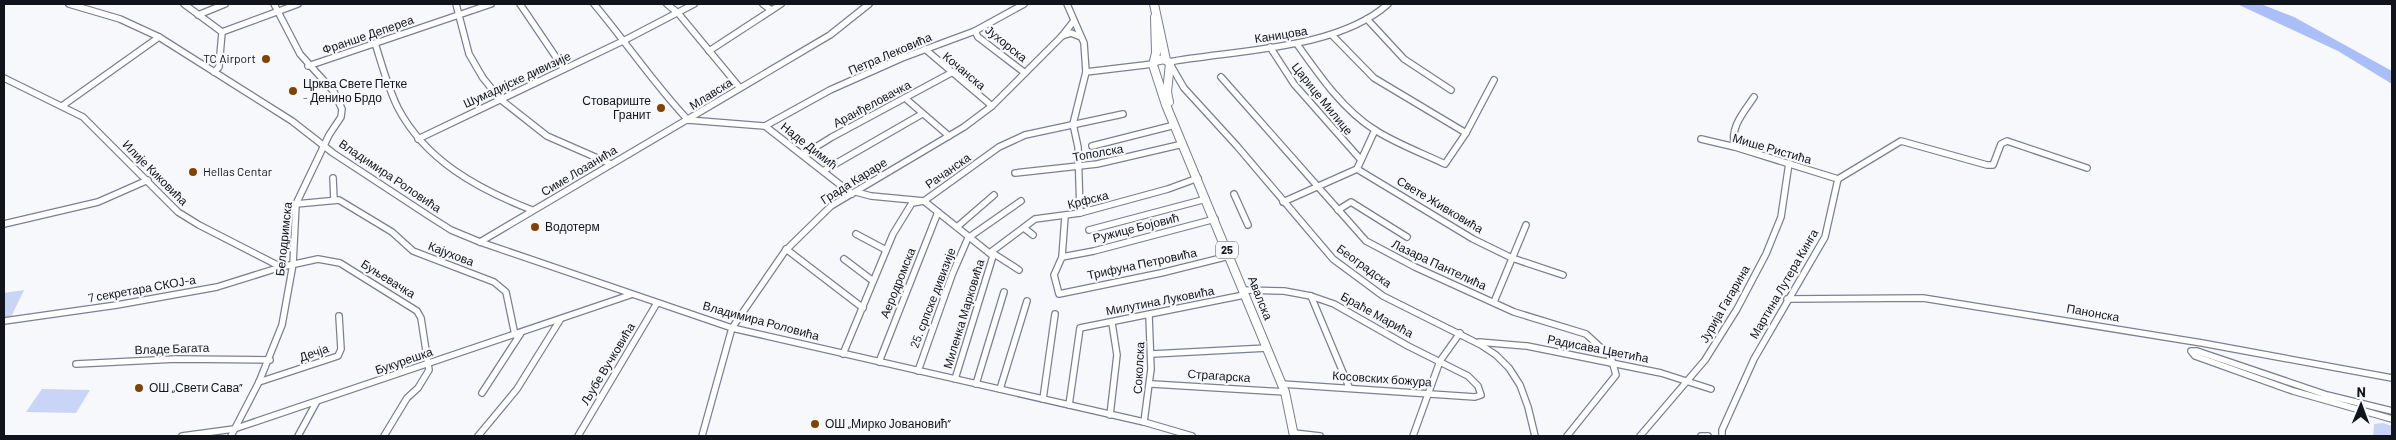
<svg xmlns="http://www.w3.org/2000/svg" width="2396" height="440" font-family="Barlow,sans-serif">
  <rect width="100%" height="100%" fill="#f7f8fc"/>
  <g fill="#c9d5f7">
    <path d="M24,290L11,317L4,318V293Z"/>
    <path d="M42,389L90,390L76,413L26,412Z"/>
    <path d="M2383,423L2392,426V436H2373L2374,424Z"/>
  </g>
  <path fill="#aabef8" d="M2237,4H2261L2294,17L2392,71V84L2338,51Z"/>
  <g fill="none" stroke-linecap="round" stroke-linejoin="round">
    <g stroke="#798092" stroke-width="8">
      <g id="minor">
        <path d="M69,4L120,19L159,37L292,121L333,153L429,216L451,230L480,242L732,328L1144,422L1192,436"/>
        <path d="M184,4L222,32L219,67L214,72"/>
        <path d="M456,4L469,54L483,78L500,99L547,136L611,164"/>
        <path d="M520,4L564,69"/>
        <path d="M594,4C626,42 654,84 688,120"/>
        <path d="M667,4L678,13L740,88"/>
        <path d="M763,4L771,10"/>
        <path d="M1067,4L1084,43L1086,72L1073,124L1078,147L1080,213"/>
        <path d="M198,15L225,4"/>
        <path d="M1367,19L1404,59L1451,90"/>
        <path d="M975,31L978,37L1025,73"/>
        <path d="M222,32L298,4"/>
        <path d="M1332,35L1374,78L1466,133"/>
        <path d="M1062,36L1071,33L1081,37"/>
        <path d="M375,43C382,65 388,88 398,108C426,161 478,189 532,210"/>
        <path d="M1297,44C1319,75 1343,110 1375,130C1397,144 1422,153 1445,164L1466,133L1494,80"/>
        <path d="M1270,47L1294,84L1361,160"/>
        <path d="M925,49L992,106"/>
        <path d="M709,51L781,4"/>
        <path d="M1169,62C1234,50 1337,50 1388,4"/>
        <path d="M1170,64L1184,88L1237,146L1333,259L1383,296L1481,345L1496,355L1509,368L1520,385L1528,407L1535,436"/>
        <path d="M308,66L491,4"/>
        <path d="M1086,72L1153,64"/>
        <path d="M1221,77L1366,241L1415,267L1514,312L1586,334L1611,357L1616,375L1567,436"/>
        <path d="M4,78L83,117L178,212L199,225L281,267L318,259L340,263L417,311L421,318L429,370L418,388L407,398L384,436"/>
        <path d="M905,98L949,136"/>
        <path d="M62,106L159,37"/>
        <path d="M688,120L765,126L852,194"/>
        <path d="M765,126L830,90L902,58L975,31L1024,4"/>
        <path d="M418,139L625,40L694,4"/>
        <path d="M1701,139L1735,147L1838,179"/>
        <path d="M1092,146L1175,125"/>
        <path d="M1735,147C1729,128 1744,112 1754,97"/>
        <path d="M803,155L832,137L951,73"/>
        <path d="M1357,169L1473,239L1512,258L1563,275"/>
        <path d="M823,171L922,114"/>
        <path d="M1015,173L1097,164L1183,144"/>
        <path d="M333,178L334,200"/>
        <path d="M1838,179L1901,141L1987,165H1993L2001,144L2007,141L2087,168"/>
        <path d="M856,192L871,196L924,201L993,256L955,379"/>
        <path d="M1234,194L1248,225"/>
        <path d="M1283,202L1357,169L1375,130"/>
        <path d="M296,204L339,200L392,232L413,251L494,282L506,292L515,335"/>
        <path d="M1338,210L1351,202L1407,237"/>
        <path d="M1065,216L1062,257L1054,275L1059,294L1161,273L1229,256"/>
        <path d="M4,224L98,202L148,180"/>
        <path d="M957,227L994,195"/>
        <path d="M1024,228L1033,235"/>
        <path d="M1089,230L1206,199"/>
        <path d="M856,234L886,250"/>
        <path d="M480,242L830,35L869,4"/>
        <path d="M786,249L863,308"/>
        <path d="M1062,257L1094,251L1215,219"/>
        <path d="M844,259L873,281"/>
        <path d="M1019,270L991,252L1035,219L1080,213L1168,189L1198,178"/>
        <path d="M1243,290L1284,291L1311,296L1334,304L1408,346L1468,376L1478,386L1481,395L1475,397L1282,384"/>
        <path d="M1311,296L1349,387"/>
        <path d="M1787,299L1923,298L2202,343L2392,378"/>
        <path d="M1494,302L1526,225"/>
        <path d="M4,321L117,305L217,287L281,267"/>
        <path d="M1479,342L1527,346L1661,373L1711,389"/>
        <path d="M843,354L893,234L912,203L924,201L999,147L1025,135L1123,114"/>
        <path d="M1152,354L1267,348"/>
        <path d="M879,362L938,212"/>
        <path d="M76,364L176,359L270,360"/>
        <path d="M918,371L952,275L968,238L1021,201"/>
        <path d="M259,382L338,356L341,349L339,316"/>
        <path d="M976,384L1004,292"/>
        <path d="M1152,384L1285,392"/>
        <path d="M1000,389L1027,301"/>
        <path d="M482,393L521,333"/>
        <path d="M1043,399L1055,314"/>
        <path d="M1069,405L1080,328L1244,295"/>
        <path d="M2392,411L2327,395L2197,351H2191L2195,356L2293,391L2392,419"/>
        <path d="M1110,415L1117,355L1112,323"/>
        <path d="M1144,422L1151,369L1149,315"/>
        <path d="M1294,433L1320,436"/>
        <path d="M182,436L234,429L630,295"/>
        <path d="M231,436L259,382L282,325L293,264L296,204L329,135L341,117L342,109L334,92L300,54L274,4"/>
        <path d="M298,436L316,403"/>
        <path d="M478,436L517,389L560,320"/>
        <path d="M578,436L657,303"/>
        <path d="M702,436L732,328L785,251L831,206L964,127L992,106L1062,36L1073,22"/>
        <path d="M1413,436L1440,361L1460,333"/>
        <path d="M1640,436L1705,360L1737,309L1766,254L1781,217L1789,163"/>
        <path d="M1701,436H1708"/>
        <path d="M1722,436V430L1754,359L1825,237L1838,179"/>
      </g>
    </g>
    <g stroke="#798092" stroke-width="10">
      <g id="major">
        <path d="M1154,4L1166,60"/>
        <path d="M1155,17L1156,53L1153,65L1166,105L1285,392L1294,436"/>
        <path d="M1155,61L1164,59L1170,63L1167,92L1169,102"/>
      </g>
    </g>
    <use href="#minor" stroke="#fff" stroke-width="5.5"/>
    <use href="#major" stroke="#fff" stroke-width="8"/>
  </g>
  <g fill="#804400" stroke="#f7f8fc" stroke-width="2">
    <circle cx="266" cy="59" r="5"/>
    <circle cx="293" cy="91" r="5"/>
    <circle cx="661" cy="108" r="5"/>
    <circle cx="193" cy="172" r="5"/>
    <circle cx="535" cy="227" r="5"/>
    <circle cx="139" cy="388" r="5"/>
    <circle cx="815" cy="424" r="5"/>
  </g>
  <g text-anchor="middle" stroke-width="4.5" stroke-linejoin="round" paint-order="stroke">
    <rect fill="#f7f8fc" stroke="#56585e" stroke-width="1" x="1216" y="241.5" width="22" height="17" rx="4"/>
    <g font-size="11" font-weight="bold" fill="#11141a">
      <text x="1227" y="254">25</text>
    </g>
    <g font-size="12" fill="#11141a" stroke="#f7f8fc">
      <text transform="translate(368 35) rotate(-19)" y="4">Франше Депереа</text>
      <text transform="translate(1281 35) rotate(-9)" y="4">Каницова</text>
      <text transform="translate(1006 44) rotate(39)" y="4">Јухорска</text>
      <text transform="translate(890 54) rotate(-23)" y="4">Петра Лековића</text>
      <text transform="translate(964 71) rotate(40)" y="4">Кочанска</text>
      <text transform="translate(517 80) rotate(-25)" y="4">Шумадијске дивизије</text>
      <text transform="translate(711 94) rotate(-32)" y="4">Млавска</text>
      <text transform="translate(1322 99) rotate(51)" y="4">Царице Милице</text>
      <text transform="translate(872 104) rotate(-28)" y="4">Аранђеловачка</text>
      <text transform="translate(809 146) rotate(38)" y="4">Наде Димић</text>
      <text transform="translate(1772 149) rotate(16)" y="4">Мише Ристића</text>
      <text transform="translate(1098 153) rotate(-10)" y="4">Тополска</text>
      <text transform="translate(579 171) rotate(-31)" y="4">Симе Лозанића</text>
      <text transform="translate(948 171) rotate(-35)" y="4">Рачанска</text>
      <text transform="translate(155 173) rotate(45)" y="4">Илије Киковића</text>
      <text transform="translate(390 176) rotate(34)" y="4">Владимира Роловића</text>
      <text transform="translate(854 181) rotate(-32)" y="4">Града Караре</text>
      <text transform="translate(1088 200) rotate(-14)" y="4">Крфска</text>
      <text transform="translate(1440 205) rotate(31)" y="4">Свете Живковића</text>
      <text transform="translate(1136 228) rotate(-14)" y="4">Ружице Бојовић</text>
      <text transform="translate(284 239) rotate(-84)" y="4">Белодримска</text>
      <text transform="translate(451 254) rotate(21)" y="4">Кајухова</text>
      <text transform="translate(1142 264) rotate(-12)" y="4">Трифуна Петровића</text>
      <text transform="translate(1439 265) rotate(25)" y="4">Лазара Пантелића</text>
      <text transform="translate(1364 266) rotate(36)" y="4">Београдска</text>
      <text transform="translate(388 279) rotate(32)" y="4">Буњевачка</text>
      <text transform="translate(898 283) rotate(-68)" y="4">Аеродромска</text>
      <text transform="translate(1784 284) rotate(-60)" y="4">Мартина Лутера Кинга</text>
      <text transform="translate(142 289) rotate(-10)" y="4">7 секретара СКОЈ-а</text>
      <text transform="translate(933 298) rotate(-69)" y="4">25. српске дивизије</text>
      <text transform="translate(1260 298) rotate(68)" y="4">Авалска</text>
      <text transform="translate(1160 301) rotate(-11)" y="4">Милутина Луковића</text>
      <text transform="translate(1725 304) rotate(-60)" y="4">Јурија Гагарина</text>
      <text transform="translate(2093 313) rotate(10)" y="4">Панонска</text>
      <text transform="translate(964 314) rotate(-73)" y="4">Миленка Марковића</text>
      <text transform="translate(1377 315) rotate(29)" y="4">Браће Марића</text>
      <text transform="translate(761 321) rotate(15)" y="4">Владимира Роловића</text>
      <text transform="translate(172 349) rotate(-2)" y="4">Владе Багата</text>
      <text transform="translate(1598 349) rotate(11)" y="4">Радисава Цветића</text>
      <text transform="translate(314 353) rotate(-19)" y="4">Дечја</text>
      <text transform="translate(404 361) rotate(-19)" y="4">Букурешка</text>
      <text transform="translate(608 364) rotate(-59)" y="4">Љубе Вучковића</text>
      <text transform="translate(1139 368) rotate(-87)" y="4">Соколска</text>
      <text transform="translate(1219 376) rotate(4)" y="4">Страгарска</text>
      <text transform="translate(1382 379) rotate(4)" y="4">Косовских божура</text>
    </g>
    <g font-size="12" fill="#11141a" stroke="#f7f8fc" text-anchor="start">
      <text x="256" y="63" text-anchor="end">TC Airport</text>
      <text x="303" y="88">Црква Свете Петке<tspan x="303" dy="14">- Денино Брдо</tspan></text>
      <text x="651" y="105" text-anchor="end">Стовариште<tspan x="651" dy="14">Гранит</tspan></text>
      <text x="203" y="176">Hellas Centar</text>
      <text x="545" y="231">Водотерм</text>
      <text x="149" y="392">ОШ „Свети Сава”</text>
      <text x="825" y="428">ОШ „Мирко Јовановић”</text>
    </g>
  </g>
  <rect width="2396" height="440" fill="none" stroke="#11141a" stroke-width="10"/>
  <g transform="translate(2361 405) rotate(1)" stroke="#f7f8fc" stroke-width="4" paint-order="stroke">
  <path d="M0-4L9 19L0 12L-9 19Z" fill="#11141a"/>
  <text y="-8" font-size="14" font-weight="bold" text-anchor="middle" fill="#11141a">N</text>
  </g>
</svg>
